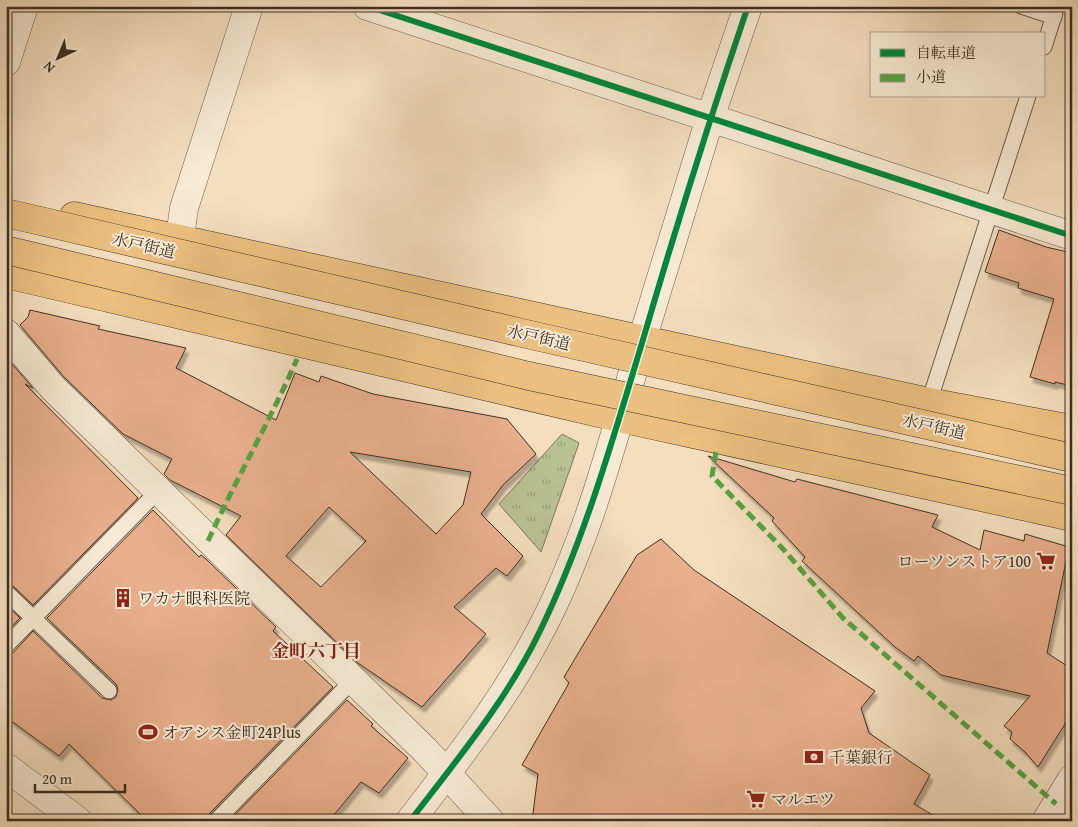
<svg xmlns="http://www.w3.org/2000/svg" width="1078" height="827" font-family="'Gentium Book Plus','Noto Serif JP',serif">
  <defs>
    <pattern id="park-tufts" width="24" height="20" patternUnits="userSpaceOnUse" patternTransform="scale(1.25)"><rect width="24" height="20" fill="#b9c293"/><path d="M3 7l-1-3M5 7V3M7 7l1-3M15 17l-1-3M17 17v-4M19 17l1-3" fill="none" stroke="#989e78"/></pattern>
    <filter id="shadow"><feDropShadow dx="3" dy="5.5" stdDeviation="1" flood-color="#0004"/></filter>
  </defs>
  <rect width="100%" height="100%" fill="#f4debe"/>
  <filter id="stains"><feTurbulence type="fractalNoise" baseFrequency=".004" numOctaves="4"/><feColorMatrix values="0 0 0 0 .2 0 0 0 0 .09 0 0 0 0 .02 0 0 0 .5 -.17"/></filter>
  <radialGradient id="worn" r=".72"><stop offset=".6" stop-color="#630" stop-opacity="0"/><stop offset="1" stop-color="#630" stop-opacity=".3"/></radialGradient>
  <path fill="url(#park-tufts)" stroke="#7b785a" d="M562,434L579,443L541,552L499,504Z"/>
  <g fill="#e8af8c" stroke="#3d2f21" fill-rule="evenodd" filter="url(#shadow)">
    <path d="M999,230L1046,247L1072,253V386L1055,382V384L1030,377L1054,299L1018,288L1019,283L985,272Z"/>
    <path d="M30,310L100,326L98,329L186,348L176,368L276,420L295,373L319,382L321,376L373,394L507,419L536,454L503,485L481,514L523,556L507,576L496,568L454,607L486,634L422,707L358,663L226,535L241,516L170,480L164,474L172,459L123,434L64,377L20,325L28,317ZM350,452L471,472L463,505L436,534ZM329,507L366,541L321,587L286,556Z"/>
    <path d="M6,357L33,388L25,384L138,498L33,605L12,585L6,583Z"/>
    <path d="M708,456L795,482L797,479L938,515L932,527L980,550L984,530L1024,541L1025,534L1069,547L1047,653L1072,669V713L1038,767L1025,752L1010,739L1012,732L1004,726L1030,696L941,675L918,656L914,661L895,647L802,561L805,557L772,521L774,518Z"/>
    <path d="M153,510L199,557L201,555L206,559L276,627L273,631L333,687L209,814L207,821H147L69,744L59,756L6,717V655L13,653L33,631L102,698L111,700L116,697L118,689L116,684L47,618Z"/>
    <path d="M661,539L694,570L875,691L861,708L869,733L930,775L914,804L943,821H532L538,774L522,765L569,683L564,677L637,555Z"/>
    <path d="M6,605L20,618L6,632Z"/>
    <path d="M347,700L373,724L371,726L408,758L379,793L361,782L329,821H229Z"/>
  </g>
  <g fill="none" stroke-linecap="round" stroke-linejoin="round">
    <g stroke="#6b5b48" stroke-width="17">
      <g id="service">
        <path d="M1021,6L1054,17"/>
        <path d="M1044,47L1057,6"/>
        <path d="M929,402L1028,96"/>
        <path d="M6,592L109,691"/>
        <path d="M6,646L157,492"/>
        <path d="M216,821L353,680"/>
      </g>
    </g>
    <g stroke="#6b5b48" stroke-width="29">
      <g id="minor">
        <path d="M367,6L1072,236"/>
        <path d="M6,62L24,6"/>
        <path d="M180,237L184,208L249,6"/>
        <path d="M6,333L53,388L425,750L490,821"/>
        <path d="M642,340L710,118L748,6"/>
      </g>
    </g>
    <g stroke="#6b5b48" stroke-width="29">
      <g id="tertiary">
        <path d="M6,767L78,821"/>
        <path d="M410,821C456,761 502,703 537,637C587,545 613,440 642,340"/>
        <path d="M1046,821L1072,779"/>
      </g>
    </g>
    <g stroke="#3d2f21" stroke-width="29">
      <g id="trunk">
        <path d="M74,216L929,402L1072,429"/>
        <path d="M6,274L620,418L1072,517"/>
      </g>
    </g>
    <use href="#service" stroke="#f8ead5" stroke-width="15"/>
    <use href="#minor" stroke="#f8ead5" stroke-width="28"/>
    <use href="#tertiary" stroke="#f8ead5" stroke-width="28"/>
    <use href="#trunk" stroke="#eabf7f" stroke-width="28"/>
    <g stroke="#3d2f21" stroke-width="29" stroke-linecap="butt">
      <g id="trunk-bridge">
        <path d="M6,213L522,333L1072,458"/>
        <path d="M6,250L529,376L1072,491"/>
      </g>
    </g>
    <use href="#trunk-bridge" stroke="#eabf7f" stroke-width="28"/>
    <g stroke="#54a441" stroke-width="5" stroke-dasharray="10 5" stroke-linecap="butt">
      <path d="M716,452L712,476L783,549L843,618L1056,804"/>
      <path d="M208,541C236,479 270,421 297,359"/>
    </g>
    <g stroke="#f8ead5" stroke-width="9">
      <g id="cycleway">
        <path d="M367,6L1072,236"/>
        <path d="M410,821C456,761 506,701 539,633C584,541 612,442 642,343C675,230 710,118 748,6"/>
      </g>
    </g>
    <use href="#cycleway" stroke="#00873e" stroke-width="6"/>
  </g>
  <defs>
    <g id="supermarket-bare" transform="scale(1.5)"><path d="M-6-5.5h2.5l.6 2H6L4.5 2H-2.5L-4.4-4H-6ZM-1.5 3.2a1.3 1.3 0 1 0 .1 0ZM3 3.2a1.3 1.3 0 1 0 .1 0Z" fill="#8f2418" stroke="#f8ead5" stroke-width="2.5" paint-order="stroke"/></g>
    <g id="building-bare" transform="scale(1.5)"><path d="M-4-6H4V6H1V3H-1V6H-4ZM-2.5-4.3h1.7v1.8h-1.7ZM.8-4.3h1.7v1.8H.8ZM-2.5-1h1.7V.8h-1.7ZM.8-1h1.7V.8H.8Z" fill="#8f2418" stroke="#f8ead5" stroke-width="2.5" paint-order="stroke"/></g>
    <g id="stadium-bare" transform="scale(1.5)"><path d="M0-5a6.5 5 0 1 0 0 10a6.5 5 0 1 0 0-10ZM-3.5-1.8h7v3.6h-7Z" fill="#8f2418" stroke="#f8ead5" stroke-width="2.5" paint-order="stroke"/></g>
    <g id="bank-bare" transform="scale(1.5)"><path d="M-6-4H6V4H-6ZM0-2.3a2.3 2.3 0 1 0 0 4.6a2.3 2.3 0 1 0 0-4.6Z" fill="#8f2418" stroke="#f8ead5" stroke-width="2.5" paint-order="stroke"/></g>
  </defs>
  <g fill-rule="evenodd">
    <use href="#supermarket-bare" x="1046" y="561"/>
    <use href="#building-bare" x="123" y="598"/>
    <use href="#stadium-bare" x="148" y="732"/>
    <use href="#bank-bare" x="814" y="757"/>
    <use href="#supermarket-bare" x="756" y="799"/>
  </g>
  <g text-anchor="middle" stroke-width="4" stroke-linejoin="round" paint-order="stroke">
    <g font-size="16" fill="#3d2f21" stroke="#f8ead5">
      <text transform="translate(144 245) rotate(13)" y="6">水戸街道</text>
      <text transform="translate(539 337) rotate(13)" y="6">水戸街道</text>
      <text transform="translate(934 426) rotate(13)" y="6">水戸街道</text>
    </g>
    <g font-size="16" fill="#3d2f21" stroke="#f8ead5" text-anchor="start">
      <text x="1031" y="567" text-anchor="end">ローソンストア100</text>
      <text x="138" y="604">ワカナ眼科医院</text>
      <text x="163" y="738">オアシス金町24Plus</text>
      <text x="829" y="763">千葉銀行</text>
      <text x="771" y="805">マルエツ</text>
    </g>
    <g font-size="18" font-weight="bold" fill="#7a1f14" stroke="#f8ead5">
      <text x="316" y="657">金町六丁目</text>
    </g>
  </g>
  <rect width="1078" height="827" fill="none" stroke="#f4debe" stroke-width="25"/>
  <rect x="8" y="8" width="1063" height="812" fill="none" stroke="#3d2f21" stroke-width="2.5"/>
  <rect x="12" y="12" width="1053" height="802" fill="none" stroke="#3d2f21"/>
  <rect x="870" y="32" width="175" height="65" fill="#f8ead5" stroke="#ad9f8d"/>
  <rect x="880" y="49" width="25" height="8" fill="#00873e" stroke="#ad9f8d"/>
  <text x="916" y="58" font-size="15" fill="#3d2f21">自転車道</text>
  <rect x="880" y="74" width="25" height="8" fill="#54a441" stroke="#ad9f8d"/>
  <text x="916" y="82" font-size="15" fill="#3d2f21">小道</text>
  <g transform="translate(58 58) rotate(224)" stroke="#f8ead5" stroke-width="4" paint-order="stroke">
  <path d="M0-4L9 19L0 12L-9 19Z" fill="#3d2f21"/>
  <text y="-8" font-size="14" font-weight="bold" text-anchor="middle" fill="#3d2f21">N</text>
  </g>
  <path d="M35 784v8h90v-8" fill="none" stroke="#3d2f21" stroke-width="2.5"/>
  <text x="42" y="784" font-size="15" fill="#3d2f21" stroke="#f8ead5" stroke-width="4" paint-order="stroke">20 m</text>
  <rect width="100%" height="100%" filter="url(#stains)"/>
  <rect width="100%" height="100%" fill="url(#worn)"/>
</svg>
